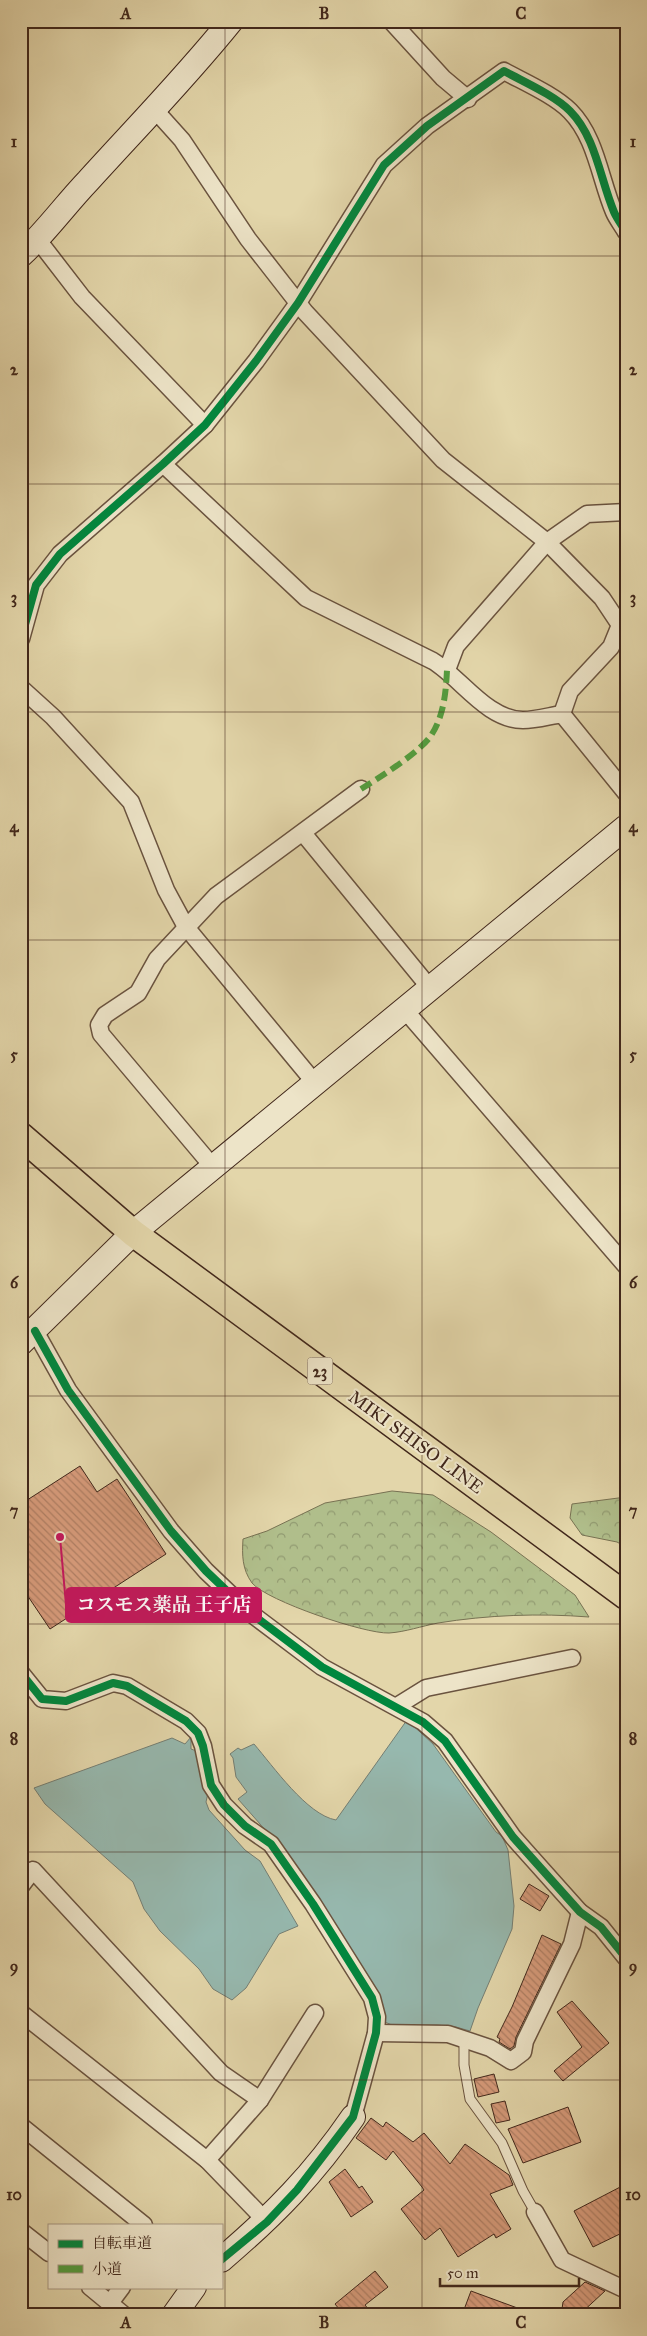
<svg xmlns="http://www.w3.org/2000/svg" width="647" height="2336" font-family="'IM FELL Great Primer','Noto Serif JP',serif">
  <defs>
    <pattern id="forest-crowns" width="20" height="18" patternUnits="userSpaceOnUse" patternTransform="scale(1.25)"><rect width="20" height="18" fill="#b0be8b"/><path d="M2 6a3 3 0 1 1 6 0M12 15a3 3 0 1 1 6 0" fill="none" stroke="#919a71"/></pattern>
    <pattern id="building-back-hatch" width="6" height="6" patternUnits="userSpaceOnUse" patternTransform="scale(1.25)"><rect width="6" height="6" fill="#d69a7a"/><path d="M-1 5l2 2M0 0l6 6M5-1l2 2" fill="none" stroke="#af7e63"/></pattern>
  </defs>
  <rect width="100%" height="100%" fill="#e3d6aa"/>
  <filter id="stains"><feTurbulence type="fractalNoise" baseFrequency=".004" numOctaves="4"/><feColorMatrix values="0 0 0 0 .2 0 0 0 0 .09 0 0 0 0 .02 0 0 0 .5 -.17"/></filter>
  <radialGradient id="worn" r=".72"><stop offset=".6" stop-color="#630" stop-opacity="0"/><stop offset="1" stop-color="#630" stop-opacity=".3"/></radialGradient>
  <g fill="url(#forest-crowns)" stroke="#787253">
    <path d="M392,1491L433,1495L491,1532L575,1595L589,1617C539,1613 487,1615 438,1623C422,1626 405,1632 389,1633C365,1634 267,1601 252,1583C242,1569 242,1555 243,1539L267,1531L325,1503Z"/>
    <path d="M626,1497V1547L617,1542L582,1535L570,1518L572,1504Z"/>
  </g>
  <g fill="#96b8ae" stroke="#747e73">
    <path d="M407,1720L433,1744L496,1832L502,1836L508,1850L514,1906L512,1929L478,2008L470,2031L456,2027L437,2025L394,2026L385,2022L367,1987L282,1849L238,1799L247,1792L236,1777L233,1758L230,1754L238,1748L241,1750L254,1744C273,1766 307,1815 336,1820Z"/>
    <path d="M191,1737V1749L199,1752L208,1793L206,1802L209,1810L245,1850L260,1861L298,1926L279,1934L246,1988L232,2000L213,1989L199,1969L160,1931L144,1909L133,1882L45,1804L34,1788L172,1738L185,1744Z"/>
  </g>
  <g fill="url(#building-back-hatch)" stroke="#41271b">
    <path d="M80,1466L97,1492L117,1479L166,1554L50,1629L21,1586V1504Z"/>
    <path d="M529,1884L549,1896L540,1911L520,1899Z"/>
    <path d="M542,1935L561,1944L516,2037L514,2046L510,2049L499,2042L500,2039L497,2037L512,2007Z"/>
    <path d="M572,2001L609,2043L563,2081L554,2071L582,2047L557,2012Z"/>
    <path d="M494,2074L499,2092L478,2097L474,2079Z"/>
    <path d="M505,2101L510,2120L496,2123L491,2104Z"/>
    <path d="M568,2107L581,2142L523,2163L508,2129Z"/>
    <path d="M371,2118L383,2127L386,2122L413,2142L424,2133L450,2164L465,2144L509,2175L513,2185L490,2194L511,2229L496,2238L494,2234L458,2257L440,2228L425,2240L401,2209L424,2190L422,2187L393,2151L386,2160L356,2138Z"/>
    <path d="M345,2169L359,2188L362,2186L373,2202L351,2217L329,2182Z"/>
    <path d="M626,2184V2231L593,2247L574,2211Z"/>
    <path d="M375,2271L388,2287L365,2305L373,2315H344L335,2304Z"/>
    <path d="M585,2282L605,2291L579,2315H567L562,2309L563,2302Z"/>
    <path d="M471,2291L531,2313L530,2315H462Z"/>
  </g>
  <g fill="none" stroke-linecap="round" stroke-linejoin="round">
    <g stroke="#6a533f" stroke-width="11">
      <path id="lane" d="M464,2041V2065L470,2099L502,2143L523,2191L535,2212"/>
    </g>
    <g stroke="#6a533f" stroke-width="19">
      <g id="street">
        <path d="M391,21L443,78L468,99"/>
        <path d="M155,110L182,140L248,239L305,312L443,460L547,542L602,598L620,625L611,647L570,691L562,714"/>
        <path d="M38,240L82,297L205,425"/>
        <path d="M163,464L306,598L433,661C461,678 487,720 523,720C536,720 549,716 562,714L626,793"/>
        <path d="M21,639L36,585L60,554L163,464L205,425L256,361L298,303L384,165L427,126L504,71C524,82 554,95 570,111C596,137 600,179 614,212C617,219 622,225 626,232"/>
        <path d="M447,670L456,646L547,542L587,514L626,512"/>
        <path d="M21,688L53,717L131,802L166,890L186,927L315,1083"/>
        <path d="M303,833L430,988"/>
        <path d="M404,1009L626,1266"/>
        <path d="M213,1167L101,1034L99,1025L105,1015L138,993L157,959L216,896L361,789"/>
        <path d="M35,1331L68,1390L171,1531L206,1571L249,1612L322,1667L423,1722L445,1741L513,1837L580,1912L601,1927L626,1958"/>
        <path d="M21,1673L42,1699L66,1701L113,1683L127,1686L186,1721L198,1733L203,1746L211,1785L224,1805L245,1826L271,1844L313,1904L372,1998L377,2017L376,2033L353,2117"/>
        <path d="M397,1706L426,1688L572,1658"/>
        <path d="M21,1886L33,1870L221,2073L260,2100"/>
        <path d="M21,2013L207,2160L267,2222"/>
        <path d="M376,2033L448,2034L490,2048L511,2061L523,2052L525,2041L572,1944L580,1912"/>
        <path d="M21,2126L144,2225"/>
        <path d="M207,2160L260,2100L315,2013"/>
        <path d="M535,2212L562,2260L626,2290"/>
        <path d="M21,2231L49,2253"/>
        <path d="M90,2287L124,2315"/>
        <path d="M110,2303L122,2287"/>
      </g>
    </g>
    <g stroke="#41271b" stroke-width="26">
      <g id="secondary">
        <path d="M21,255C46,232 65,205 88,181C136,128 186,77 231,21"/>
        <path d="M21,1343L133,1233L626,827"/>
        <path d="M221,2260C274,2215 314,2174 353,2117"/>
        <path d="M174,2315L194,2287"/>
      </g>
    </g>
    <g stroke="#41271b" stroke-width="29">
      <path id="primary" d="M21,1136L133,1233L626,1596"/>
    </g>
    <use href="#lane" stroke="#ede4c8" stroke-width="9"/>
    <use href="#street" stroke="#ede4c8" stroke-width="16"/>
    <use href="#secondary" stroke="#ede4c8" stroke-width="24"/>
    <use href="#primary" stroke="#e3d6aa" stroke-width="26"/>
    <path stroke="#539c3e" stroke-width="6" stroke-dasharray="12 6" stroke-linecap="butt" d="M361,789C380,777 421,752 432,734C444,715 446,691 447,670"/>
    <g stroke="#ede4c8" stroke-width="11">
      <g id="cycleway">
        <path d="M21,639L36,585L60,554L163,464L205,425L256,361L298,303L384,165L427,126L504,71C524,82 554,95 570,111C596,137 600,179 614,212C617,219 622,225 626,232"/>
        <path d="M35,1331L68,1390L171,1531L206,1571L249,1612L322,1667L423,1722L445,1741L513,1837L580,1912L601,1927L626,1958"/>
        <path d="M21,1673L42,1699L66,1701L113,1683L127,1686L186,1721L198,1733L203,1746L211,1785L224,1805L245,1826L271,1844L313,1904L372,1998L377,2017L376,2033L353,2117L297,2190L267,2222L221,2260"/>
      </g>
    </g>
    <use href="#cycleway" stroke="#00873e" stroke-width="8"/>
  </g>
  <path fill="none" stroke="#41271b" stroke-width="1" stroke-opacity="0.55" d="M225,21V2315M422,21V2315M21,256H626M21,484H626M21,712H626M21,940H626M21,1168H626M21,1396H626M21,1624H626M21,1852H626M21,2080H626"/>
  <g text-anchor="middle" stroke-width="4" stroke-linejoin="round" paint-order="stroke">
    <rect fill="#ede4c8" stroke="#75604f" stroke-width="1" x="307.5" y="1357.5" width="25" height="27" rx="4"/>
    <g font-size="16" font-weight="bold" fill="#41271b">
      <text x="320" y="1377">23</text>
    </g>
    <g font-size="18" fill="#41271b" stroke="#ede4c8">
      <text transform="translate(416 1442) rotate(36)" y="6">MIKI SHISO LINE</text>
    </g>
  </g>
  <path fill="none" stroke="#c2185b" stroke-width="2" d="M60 1537L66 1605"/>
  <circle fill="#c2185b" stroke="#ede4c8" stroke-width="2" cx="60" cy="1537" r="5"/>
  <rect fill="#c2185b" stroke="#c2185b" stroke-width="2" x="66" y="1588" width="195" height="34" rx="5"/>
  <g font-size="19" text-anchor="middle" font-weight="bold" fill="#fff">
    <text x="164" y="1611">コスモス薬品 王子店</text>
  </g>
  <rect width="647" height="2336" fill="none" stroke="#e3d6aa" stroke-width="55"/>
  <rect x="48" y="2224" width="175" height="65" fill="#ede4c8" stroke="#a89883"/>
  <rect x="58" y="2240" width="25" height="8" fill="#00873e" stroke="#a89883"/>
  <text x="92" y="2248" font-size="15" fill="#41271b">自転車道</text>
  <rect x="58" y="2265" width="25" height="8" fill="#539c3e" stroke="#a89883"/>
  <text x="92" y="2274" font-size="15" fill="#41271b">小道</text>
  <path d="M440 2278v8h139v-8" fill="none" stroke="#41271b" stroke-width="2.5"/>
  <text x="447" y="2278" font-size="15" fill="#41271b" stroke="#ede4c8" stroke-width="4" paint-order="stroke">50 m</text>
  <rect x="28" y="28" width="592" height="2280" fill="none" stroke="#41271b" stroke-width="2"/>
  <g font-size="16" text-anchor="middle" font-weight="bold" fill="#41271b">
    <text x="126" y="19">A</text>
    <text x="324" y="19">B</text>
    <text x="521" y="19">C</text>
    <text x="14" y="147">1</text>
    <text x="633" y="147">1</text>
    <text x="14" y="375">2</text>
    <text x="633" y="375">2</text>
    <text x="14" y="603">3</text>
    <text x="633" y="603">3</text>
    <text x="14" y="832">4</text>
    <text x="633" y="832">4</text>
    <text x="14" y="1060">5</text>
    <text x="633" y="1060">5</text>
    <text x="14" y="1288">6</text>
    <text x="633" y="1288">6</text>
    <text x="14" y="1516">7</text>
    <text x="633" y="1516">7</text>
    <text x="14" y="1744">8</text>
    <text x="633" y="1744">8</text>
    <text x="14" y="1972">9</text>
    <text x="633" y="1972">9</text>
    <text x="14" y="2200">10</text>
    <text x="633" y="2200">10</text>
    <text x="126" y="2328">A</text>
    <text x="324" y="2328">B</text>
    <text x="521" y="2328">C</text>
  </g>
  <rect width="100%" height="100%" filter="url(#stains)"/>
  <rect width="100%" height="100%" fill="url(#worn)"/>
</svg>
